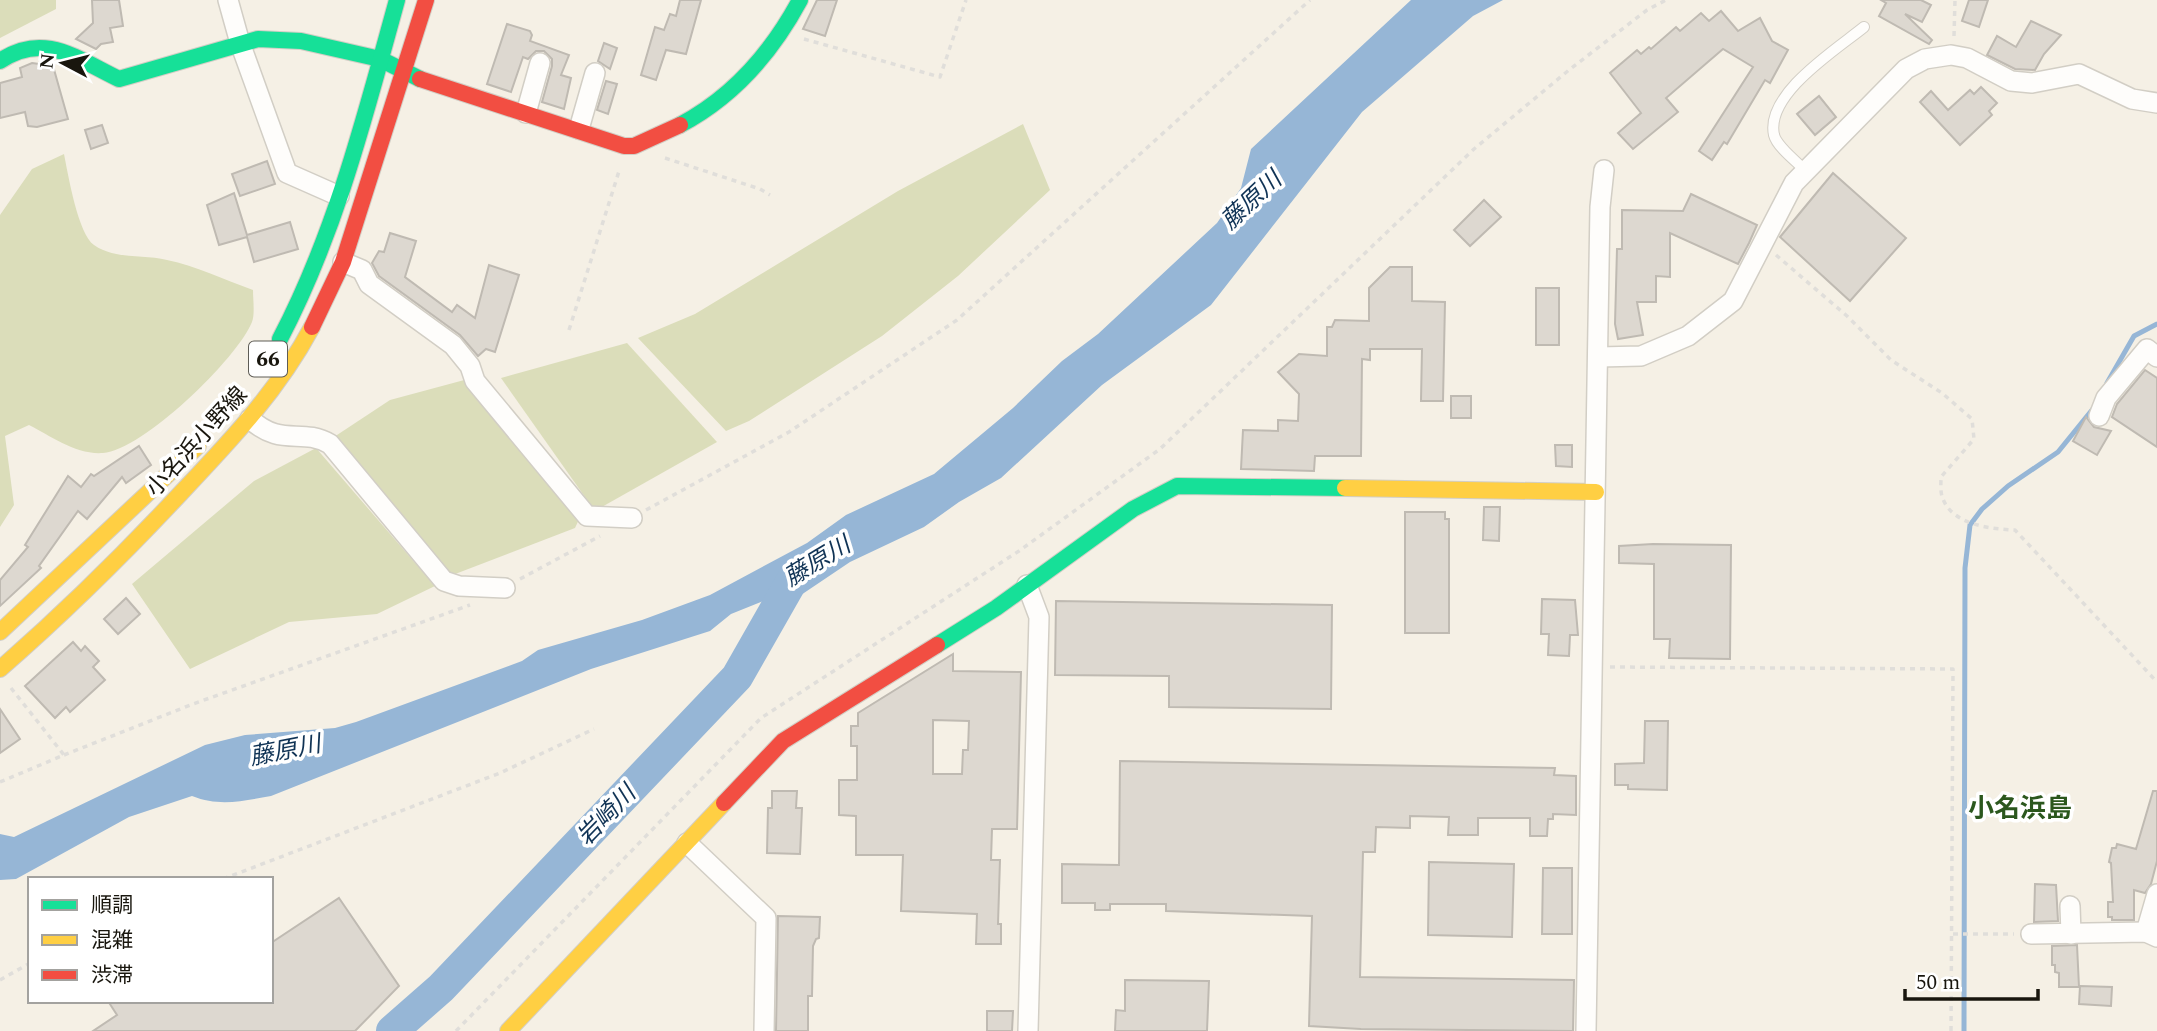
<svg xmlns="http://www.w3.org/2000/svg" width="2157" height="1031" font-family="Spectral,'Noto Sans JP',serif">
  <rect width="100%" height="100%" fill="#f5f0e5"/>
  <g fill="#dbddba">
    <path d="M0,0H56V9L0,38Z"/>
    <path d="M1023,124L1050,190L958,276L882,336L749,421L726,431L638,338L695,314L898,191Z"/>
    <path d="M64,154C68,174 78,234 94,245C115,260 144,254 167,260C196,266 225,280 253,290C253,299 255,314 252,322C237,359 143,450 103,453C76,455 51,436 29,425L5,436L14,505L0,527V215L32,169Z"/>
    <path d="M627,343L717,442L600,508L592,507L501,378Z"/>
    <path d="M468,379L582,513L575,528L450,576L334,437L390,400Z"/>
    <path d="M316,448L435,586L377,614L289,622L190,669L132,584L254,481Z"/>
  </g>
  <path fill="#96b6d6" d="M1411,0H1503L1473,16L1362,112L1211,305L1102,385L1001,478L959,502L924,527L850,562L798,597L771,598L731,614L710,631L591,669L271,796C242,801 220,807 192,796L129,817L16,879L0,880V834L14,837L205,745L245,735L335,728L356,722L522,661L538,650L642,620L710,595L807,543L846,515L934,474L1013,408L1062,361L1098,334L1217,223L1241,188L1251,149Z"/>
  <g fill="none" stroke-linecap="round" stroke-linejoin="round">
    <g stroke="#96b6d6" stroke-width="5">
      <path d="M2107,383L2134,336L2157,324"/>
      <path d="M1964,1031L1965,568L1970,525L1982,509L2008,486L2058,452L2092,410"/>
    </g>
    <path stroke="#96b6d6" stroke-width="32" d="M392,1031L441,988L737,677L794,577"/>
  </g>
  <g fill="#ddd8d0" stroke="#bfbab2" stroke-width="2" fill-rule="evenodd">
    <path d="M92,0H119L123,26L110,28L113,42L101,44L96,49L76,39L93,23Z"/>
    <path d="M680,0H701L686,54L666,50L656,80L641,75L655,27L664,30L670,14L676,16Z"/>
    <path d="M817,0H837L825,36L803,29Z"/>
    <path d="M1881,0H1921L1931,5L1922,22L1905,14L1932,40L1929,44L1879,16L1886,3Z"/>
    <path d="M1969,0H1988L1979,27L1962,21Z"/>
    <path d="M1721,11L1738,31L1760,18L1772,41L1788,50L1770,83L1765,80L1727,144L1724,142L1712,160L1699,151L1753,67L1723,49L1666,98L1678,112L1633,149L1618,133L1641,113L1610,73L1637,50L1641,54L1649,47L1651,49L1676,27L1680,31L1701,13L1709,21Z"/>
    <path d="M2031,21L2061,35L2044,54L2035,70L2015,69L1987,55L1997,36L2016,47Z"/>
    <path d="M507,24L530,31L532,35L530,41L569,55L561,75L571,78L564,109L542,102L552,66V59L544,51H536L528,59L523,57L511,92L487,84Z"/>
    <path d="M604,43L617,48L610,69L598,61Z"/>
    <path d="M32,63L53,66L68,119L37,127L28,126L25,112L0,118V83L22,77L20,68Z"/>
    <path d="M606,81L617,84L608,114L597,110Z"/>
    <path d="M1981,87L1997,103L1989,111L1992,115L1960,145L1920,102L1931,91L1948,110L1970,90L1974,94Z"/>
    <path d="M1819,96L1836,117L1815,135L1797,114Z"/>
    <path d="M102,125L108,143L91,149L85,130Z"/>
    <path d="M267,161L275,184L240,196L232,174Z"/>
    <path d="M1833,173L1906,238L1850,301L1780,237Z"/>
    <path d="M234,193L247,235L290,222L298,249L254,262L247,237L219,245L207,205Z"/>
    <path d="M1691,194L1757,225L1749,243L1738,264L1670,233V277L1656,276V302H1637L1643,335L1618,339L1615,324L1617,249H1622V210L1683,211Z"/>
    <path d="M1484,200L1501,217L1470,246L1454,230Z"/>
    <path d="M390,233L416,241L405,277L452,312L457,305L475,318L489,265L519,275L495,352L486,349L478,356L460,335L379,276L372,263L379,251L384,252Z"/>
    <path d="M1390,267H1412V301L1445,302L1443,401H1421L1422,349H1370V360L1362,359L1361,456H1315L1314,471L1241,469L1243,430L1278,431V420L1298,421L1299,394L1278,372L1299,354L1327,356V327H1332L1335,320L1369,321V288Z"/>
    <rect x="1536" y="288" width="23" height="57"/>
    <path d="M2145,370L2157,378V447L2112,417L2117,404Z"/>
    <rect x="1451" y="396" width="20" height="22"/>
    <path d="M2086,417L2094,427L2111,431L2097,455L2073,441Z"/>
    <path d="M1555,445H1572V467L1556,466Z"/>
    <path d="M139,446L151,465L126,483L122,477L87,519L78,511L39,566L41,568L0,606V580L28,547L25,545L68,476L81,487L91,474L94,476Z"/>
    <path d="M1484,507H1500L1499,541L1483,540Z"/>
    <path d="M1405,512H1445V519H1449V633H1405Z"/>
    <path d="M1653,544L1731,545L1730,659L1669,658L1670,639H1654V564L1619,563V546Z"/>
    <path d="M126,598L140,614L118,634L104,619Z"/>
    <path d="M1542,599L1575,600L1578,635H1570L1569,656L1548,655L1549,634H1541Z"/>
    <path d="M1056,601L1332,605L1331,709L1169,707V676L1055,675Z"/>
    <path d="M73,642L81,651L85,646L99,661L93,667L105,680L70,712L66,707L55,718L25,686Z"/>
    <path d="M953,654V671L1021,672L1017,829H992L991,860H1000L998,924H1001V944H976L977,914L901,911L903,855H856V816L839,815V780H857V746H851V726H858V713ZM933,720L969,721L968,750H963L962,774H933Z"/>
    <path d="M0,709L20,739L0,753Z"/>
    <path d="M1645,721H1668L1667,790L1628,789V785H1615V764L1644,763Z"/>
    <path d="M1120,761L1555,768L1554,775L1576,776V815L1553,814V819H1548L1547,836H1530V818H1478V835H1448L1449,817L1410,816V828L1376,827L1375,852H1363L1360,977L1574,980L1573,1031L1361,1029L1309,1026L1312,916L1166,911V904H1110V910H1095V903H1062V864L1119,865Z"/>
    <path d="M772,791H797L796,808H802L800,854L767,853L768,808H772Z"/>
    <path d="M2153,791H2157V861L2151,884L2145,893L2134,890V920H2112V917H2108V902H2113L2111,863L2109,862L2112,848H2116L2117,844L2136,849Z"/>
    <path d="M1429,862L1514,864L1512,937L1428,935Z"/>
    <path d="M1543,868H1572V934H1542Z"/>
    <path d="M2035,884L2056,885L2058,921L2034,922Z"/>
    <path d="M339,898L399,986L355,1031H93L117,1015L108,1001H271V943Z"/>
    <path d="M778,916L820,917L819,938L816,939L813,946L812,996H808V1031H776Z"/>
    <path d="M2077,945L2079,987H2059V973L2055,972V965H2052V946Z"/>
    <path d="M1125,980L1209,981L1207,1031H1115L1116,1010L1125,1011Z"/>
    <path d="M2080,986L2112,987L2111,1006L2079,1004Z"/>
    <path d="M987,1011H1013L1012,1031H987Z"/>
  </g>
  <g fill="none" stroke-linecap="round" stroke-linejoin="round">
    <g stroke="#d2cec5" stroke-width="12">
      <path id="lane" d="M1806,171C1797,162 1777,147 1774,135C1765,94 1837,49 1864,27"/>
    </g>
    <g stroke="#d2cec5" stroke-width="22">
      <g id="street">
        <path d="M228,0L240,43L287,173L339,196"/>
        <path d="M526,113L540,63"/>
        <path d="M579,129L595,73"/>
        <path d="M343,262L362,270L369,284L453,345L470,366L475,381L587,516L632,518"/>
        <path d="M1599,357L1641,356L1688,336L1733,301L1794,183L1906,69L1925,59L1951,55L1967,58L2011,81L2032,83L2079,74L2132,99L2157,103"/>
        <path d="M2099,416L2106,398L2147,349L2157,357"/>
        <path d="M250,419C282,448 301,427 330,444L444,581L459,586L505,588"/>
        <path d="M1027,585L1039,617L1028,1031"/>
        <path d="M687,843L766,918L764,1031"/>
        <path d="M2070,906L2071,934"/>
        <path d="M2146,932L2157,894"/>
        <path d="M2031,934L2146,932L2157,937"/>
        <path d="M1586,1031L1600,207L1604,170"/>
      </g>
    </g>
    <g stroke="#d2cec5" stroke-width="18">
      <g id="fast">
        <path d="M0,61C44,31 77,59 119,79L258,39L301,41L380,59L420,79"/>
        <path d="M680,125C733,97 772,52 800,0"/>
        <path d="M280,339C336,232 365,116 397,0"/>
        <path d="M937,645L996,608L1133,509L1177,486L1345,488"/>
      </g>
    </g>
    <g stroke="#d2cec5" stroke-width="18">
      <g id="slow">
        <path d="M1345,488L1596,492"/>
        <path d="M0,632L198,446"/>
        <path d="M0,669C63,614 123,555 180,494C230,441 278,391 312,327"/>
        <path d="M508,1031L724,803"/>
      </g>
    </g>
    <g stroke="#d2cec5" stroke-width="18">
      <g id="jam">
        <path d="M420,79L624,146H634L680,125"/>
        <path d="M312,327L343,262L426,0"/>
        <path d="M724,803L783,741L937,645"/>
      </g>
    </g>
    <g stroke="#e0deda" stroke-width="3.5" stroke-dasharray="5 5" stroke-linecap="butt">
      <path d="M1954,36L1955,0"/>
      <path d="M804,39L940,77L966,0"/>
      <path d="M665,158L760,189L770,195"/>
      <path d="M1776,255L1847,316L1891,360L1942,393L1972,419L1974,439L1941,477C1941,483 1940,493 1943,499C1953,525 1991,529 2015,530L2157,682"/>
      <path d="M569,330L620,168"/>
      <path d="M646,510L789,432L957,320L1310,0"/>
      <path d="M520,579L600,536"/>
      <path d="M1610,667L1953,669L1951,1031"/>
      <path d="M64,755L193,704L470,605"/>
      <path d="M0,782L64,755L11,688"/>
      <path d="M223,879L500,773L594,729"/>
      <path d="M1953,934H2014"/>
      <path d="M0,980L30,963"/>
      <path d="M456,1031L761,718L1019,551L1160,449L1474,149L1569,70L1647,10L1666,0"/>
    </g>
    <use href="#lane" stroke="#fefdfb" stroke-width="10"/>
    <use href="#street" stroke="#fefdfb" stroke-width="19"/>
    <use href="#fast" stroke="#16e098" stroke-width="16"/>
    <use href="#slow" stroke="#ffcf43" stroke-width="16"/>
    <use href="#jam" stroke="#f24e42" stroke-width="16"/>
  </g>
  <g text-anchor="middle" stroke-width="7" stroke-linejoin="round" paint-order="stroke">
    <rect fill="#fff" stroke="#5e5c56" stroke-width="2" x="249" y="341.5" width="38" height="35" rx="5"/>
    <g font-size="21" font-weight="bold" fill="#19160e">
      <text x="268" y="366">66</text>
    </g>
    <g font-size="23" fill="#19160e" stroke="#fff">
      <text transform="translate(196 441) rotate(-48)" y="8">小名浜小野線</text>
    </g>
    <g font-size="24" font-style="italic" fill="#103355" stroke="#fff">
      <text transform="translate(1251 200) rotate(-43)" y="8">藤原川</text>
      <text transform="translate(817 561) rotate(-31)" y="8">藤原川</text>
      <text transform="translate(285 750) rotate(-11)" y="8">藤原川</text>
      <text transform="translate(606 815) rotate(-46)" y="8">岩崎川</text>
    </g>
    <g font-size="26" font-weight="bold" fill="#2b571d" stroke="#fff">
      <text x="2020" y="817">小名浜島</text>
    </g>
  </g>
  <rect x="28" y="877" width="245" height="126" fill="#ffffff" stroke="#a3a29f" stroke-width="2"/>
  <rect x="42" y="900" width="35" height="10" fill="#16e098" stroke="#a3a29f" stroke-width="2"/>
  <text x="91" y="912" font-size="21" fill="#19160e">順調</text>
  <rect x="42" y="935" width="35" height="10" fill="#ffcf43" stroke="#a3a29f" stroke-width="2"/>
  <text x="91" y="947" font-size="21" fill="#19160e">混雑</text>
  <rect x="42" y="970" width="35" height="10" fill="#f24e42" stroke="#a3a29f" stroke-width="2"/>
  <text x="91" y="982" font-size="21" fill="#19160e">渋滞</text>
  <g transform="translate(63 63) rotate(277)" stroke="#ffffff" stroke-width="5" paint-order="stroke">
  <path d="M0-5L12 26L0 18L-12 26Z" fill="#19160e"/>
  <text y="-10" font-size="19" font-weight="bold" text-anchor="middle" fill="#19160e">N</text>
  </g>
  <path d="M1905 989v10h133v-10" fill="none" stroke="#19160e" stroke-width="3.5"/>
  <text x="1916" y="989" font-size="21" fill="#19160e" stroke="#ffffff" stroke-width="5" paint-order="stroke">50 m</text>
</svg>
